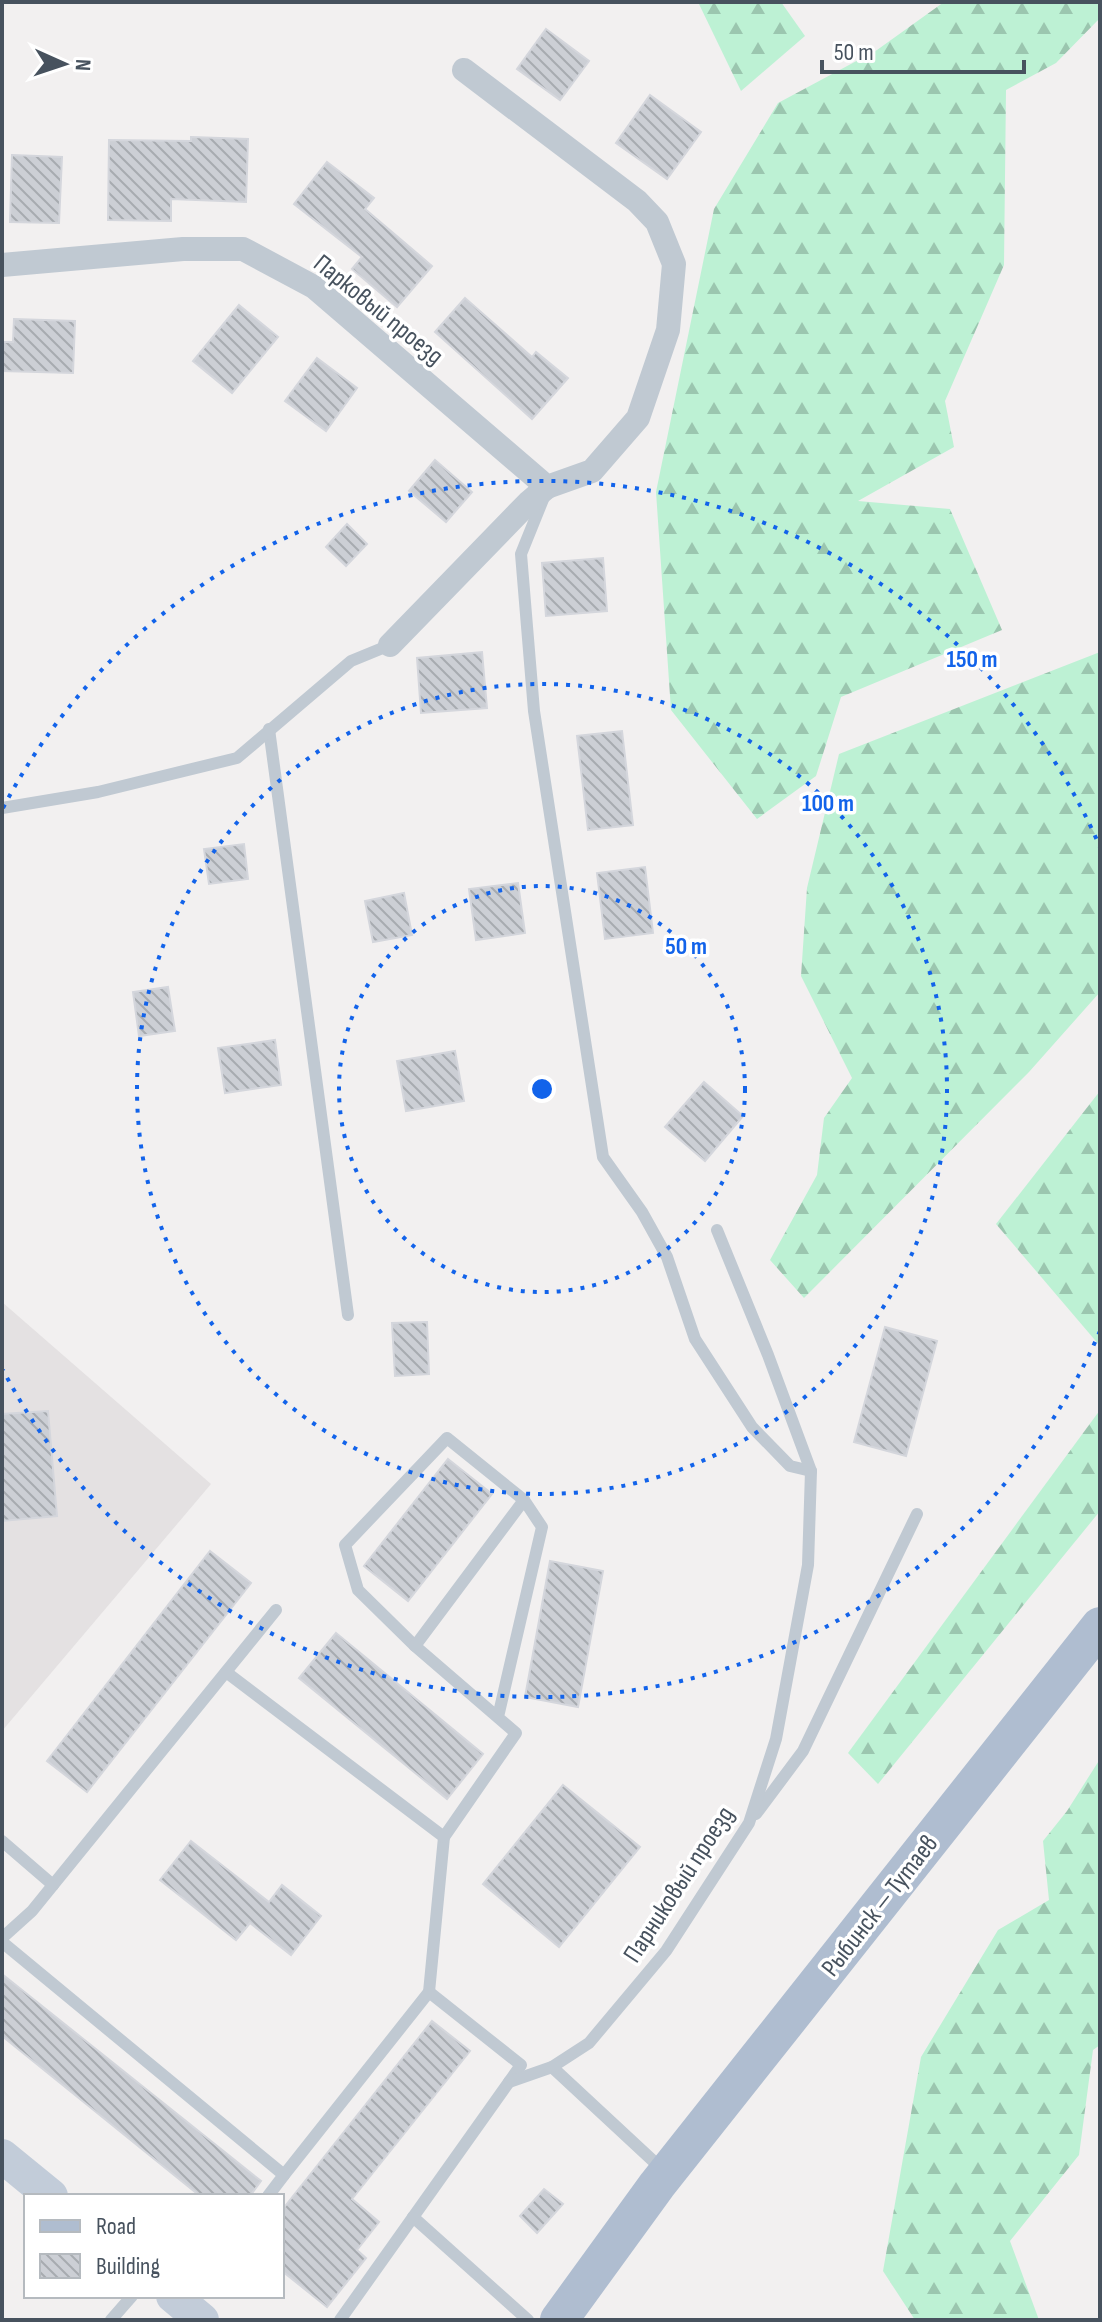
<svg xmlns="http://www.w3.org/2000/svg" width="1102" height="2322" font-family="'Sofia Sans Condensed',sans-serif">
  <defs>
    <pattern id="forest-firs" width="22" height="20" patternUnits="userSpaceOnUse" patternTransform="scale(2)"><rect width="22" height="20" fill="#bdf1d4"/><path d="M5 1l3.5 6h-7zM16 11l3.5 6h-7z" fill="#9bc6af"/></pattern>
    <pattern id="building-back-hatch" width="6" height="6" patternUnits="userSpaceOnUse" patternTransform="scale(2)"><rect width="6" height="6" fill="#cccfd5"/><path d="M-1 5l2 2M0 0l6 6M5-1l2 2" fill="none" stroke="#a7abb0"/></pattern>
  </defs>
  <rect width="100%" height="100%" fill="#f2f0f0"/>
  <path fill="#e4e1e2" d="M2,1302L211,1484L2,1731Z"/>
  <g fill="url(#forest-firs)">
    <path d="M698,2H781L805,36L741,91Z"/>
    <path d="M944,2H1100V18L1056,63L1006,90L1004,265L945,401L954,447L858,501L950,509L1002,630L841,697L816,776L757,819L671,710L656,492L714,209L778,103L877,50Z"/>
    <path d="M1100,652V992L1029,1072L804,1298L770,1260L817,1175L824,1118L852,1078L801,976L807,888L839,754Z"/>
    <path d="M1100,1091V1346L996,1224Z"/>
    <path d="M1100,1410V1511L878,1784L848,1753Z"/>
    <path d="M1100,1759V2045L1093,2050L1079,2155L1010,2241L1039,2320H915L883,2271L921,2057L998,1930L1049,1900L1043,1841L1067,1811Z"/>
  </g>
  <g fill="url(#building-back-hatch)" stroke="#d4d6dc" stroke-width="2">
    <path d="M546,29L589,61L560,100L517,69Z"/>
    <path d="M650,95L701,132L667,179L616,143Z"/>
    <path d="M191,137L248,139L246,202L171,199V221L108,220L109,140L191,141Z"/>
    <path d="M12,155L62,157L59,223L10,222Z"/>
    <path d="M327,162L374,198L365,209L432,266L397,307L352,269L362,257L294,204Z"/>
    <path d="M465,298L532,357L536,352L568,378L532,419L435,332Z"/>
    <path d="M239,305L278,337L232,393L193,361Z"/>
    <path d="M14,319L75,321L73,373L2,371V342H13Z"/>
    <path d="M317,358L357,388L326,431L285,401Z"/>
    <path d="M435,460L472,492L446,522L409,491Z"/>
    <path d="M347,524L367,544L346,566L326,547Z"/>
    <path d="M603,558L607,611L546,616L542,563Z"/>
    <path d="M482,652L487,708L421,713L417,658Z"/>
    <path d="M622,731L633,825L588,830L577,736Z"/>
    <path d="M244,844L248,879L209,884L204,849Z"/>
    <path d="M645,867L653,933L605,939L597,873Z"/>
    <path d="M518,883L525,933L476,940L469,889Z"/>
    <path d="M404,893L412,935L373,942L365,901Z"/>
    <path d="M168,987L175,1031L139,1036L133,992Z"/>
    <path d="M275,1040L281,1085L225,1093L218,1048Z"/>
    <path d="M455,1051L464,1101L406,1111L397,1061Z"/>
    <path d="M704,1082L743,1116L705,1161L665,1127Z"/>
    <path d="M427,1322L429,1374L395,1376L392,1323Z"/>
    <path d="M885,1327L937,1341L906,1456L854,1442Z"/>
    <path d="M48,1411L57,1516L2,1521V1414Z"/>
    <path d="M448,1459L492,1494L408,1601L364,1566Z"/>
    <path d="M210,1551L251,1583L87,1792L47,1761Z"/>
    <path d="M550,1561L603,1571L578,1707L525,1697Z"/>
    <path d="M336,1633L483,1754L447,1799L299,1678Z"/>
    <path d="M563,1785L640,1847L559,1947L483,1884Z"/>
    <path d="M191,1841L269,1902L282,1885L321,1916L291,1955L250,1923L236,1940L160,1880Z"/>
    <path d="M2,1974L261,2181L250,2196H200L2,2036Z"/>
    <path d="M432,2021L470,2051L352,2199L379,2222L357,2250L366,2258L327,2307L282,2271V2210Z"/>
    <path d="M544,2189L563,2204L537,2233L520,2216Z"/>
  </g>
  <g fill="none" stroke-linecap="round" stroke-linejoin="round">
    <g stroke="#c0c9d2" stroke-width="12">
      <path d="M544,497L521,554L534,711L603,1157L642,1212L667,1257L695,1339L752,1427L790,1466L811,1471"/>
      <path d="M269,729L348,1315"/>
      <path d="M2,808L98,792L237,758L351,661L390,645"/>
      <path d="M415,1646L358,1590L345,1545L447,1438L524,1500"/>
      <path d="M226,1672L444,1837L429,1992"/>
      <path d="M756,1814L803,1751L917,1514"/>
      <path d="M444,1837L516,1733L415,1646L524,1500L542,1527L498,1717"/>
      <path d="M2,1841L53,1885"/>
      <path d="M2,1938L32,1911L276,1610"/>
      <path d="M2,1942L284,2175L268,2196"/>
      <path d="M552,2067L664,2171"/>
      <path d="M284,2175L429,1992L521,2065L509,2082"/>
      <path d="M413,2217L528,2320"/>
      <path d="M111,2320L132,2296"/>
      <path d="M340,2320L509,2082L552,2067L589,2043L666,1951L749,1823L776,1739L808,1565L811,1471L768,1355L717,1230"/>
    </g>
    <g stroke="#c0c9d2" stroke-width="24">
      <path d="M2,265L183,249H243L314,287L547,487L592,471L638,418L668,330L674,264L657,222L637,201L464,70"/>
      <path d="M390,645L528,503L547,487"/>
    </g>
    <g stroke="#c2ccd9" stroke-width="34">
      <path d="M2,2156L51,2196"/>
      <path d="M173,2296L202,2320"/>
    </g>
    <path stroke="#afbdd0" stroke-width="38" d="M559,2320L657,2185L1100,1626"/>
  </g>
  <g fill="none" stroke="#1263ea" stroke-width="4" stroke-dasharray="4 8">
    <circle cx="542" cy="1089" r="203"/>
    <circle cx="542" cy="1089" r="405"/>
    <path d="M1100 1331A608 608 0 0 1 3 1370M3 808A608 608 0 0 1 1100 847"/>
  </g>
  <g text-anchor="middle" stroke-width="7" stroke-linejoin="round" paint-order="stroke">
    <g font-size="26" fill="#47525e" stroke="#fff">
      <text transform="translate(379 309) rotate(39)" y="9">Парковый проезд</text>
      <text transform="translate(678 1884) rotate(-57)" y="9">Парниковый проезд</text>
      <text transform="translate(879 1905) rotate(-52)" y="9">Рыбинск — Тутаев</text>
    </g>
  </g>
  <circle cx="542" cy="1089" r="12" fill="#1263ea" stroke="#fff" stroke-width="4"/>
  <g font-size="24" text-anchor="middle" font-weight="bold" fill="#1263ea" stroke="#fff" stroke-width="7" stroke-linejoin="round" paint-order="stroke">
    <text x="972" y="667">150 m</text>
    <text x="828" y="811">100 m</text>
    <text x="686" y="954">50 m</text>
  </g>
  <rect width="1102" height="2322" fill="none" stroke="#47525e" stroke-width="8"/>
  <rect x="24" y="2194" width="260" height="104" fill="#ffffff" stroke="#b5babf" stroke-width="2"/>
  <rect x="40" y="2220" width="40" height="12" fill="#afbdd0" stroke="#b5babf" stroke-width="2"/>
  <text x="96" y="2234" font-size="24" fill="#47525e">Road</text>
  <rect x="40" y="2254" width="40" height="24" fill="url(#building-back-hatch)" stroke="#b5babf" stroke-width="2"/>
  <text x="96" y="2274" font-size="24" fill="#47525e">Building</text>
  <g transform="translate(64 64) rotate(93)" stroke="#ffffff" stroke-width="6" paint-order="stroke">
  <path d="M0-6L14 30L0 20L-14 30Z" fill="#47525e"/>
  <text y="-12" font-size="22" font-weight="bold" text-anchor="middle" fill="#47525e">N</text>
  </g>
  <path d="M822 60v12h202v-12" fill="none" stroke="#47525e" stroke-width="4"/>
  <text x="834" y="60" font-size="24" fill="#47525e" stroke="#ffffff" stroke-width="6" paint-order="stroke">50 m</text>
</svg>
